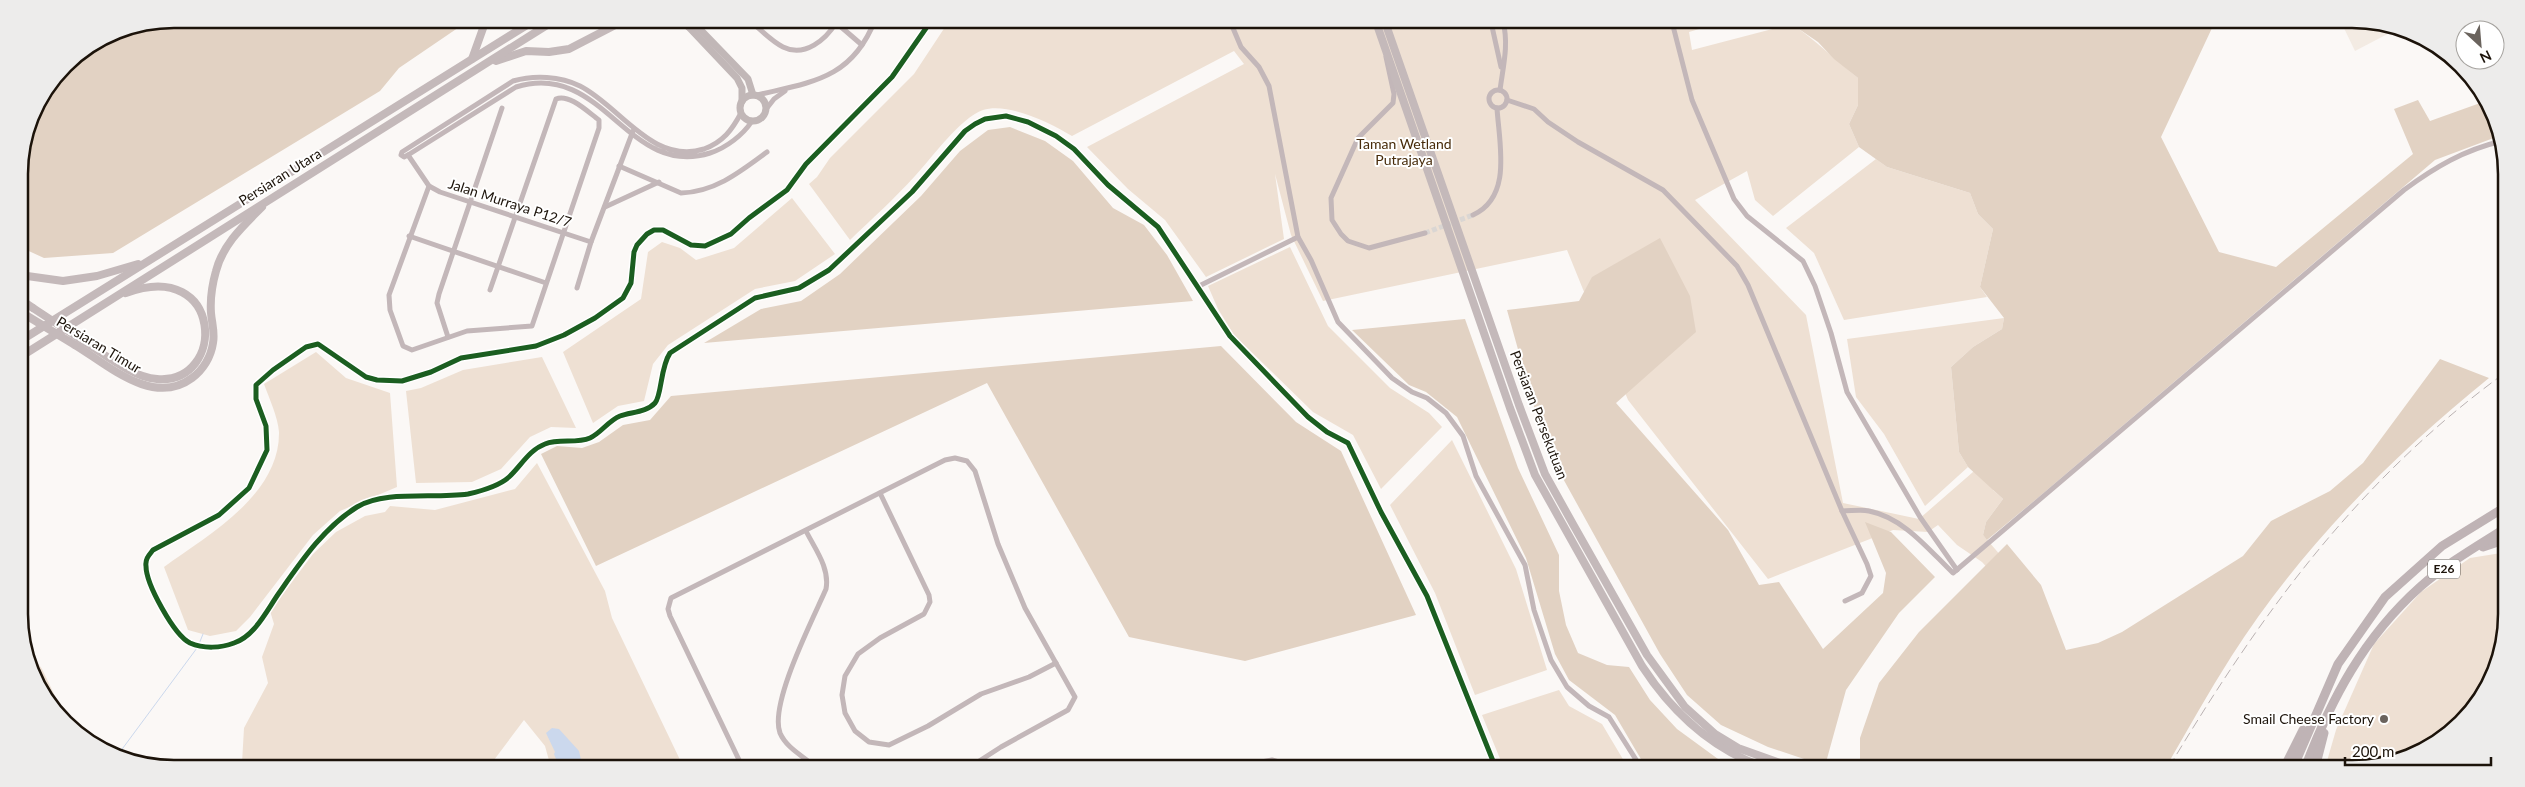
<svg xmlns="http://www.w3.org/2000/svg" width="2525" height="787" font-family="Lato,sans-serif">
  <rect width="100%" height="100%" fill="#fbf8f6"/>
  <path fill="#f3ebe3" d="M2342,24H2392L2399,28L2355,51Z"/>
  <g fill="#eee0d3">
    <path d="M949,21L1723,22L1689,32L1692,50L1792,24C1816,41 1836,60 1858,78V105L1849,124L1859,147L1773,216L1755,200L1747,171L1695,200L1806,315L1843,503L1919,519L1973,472L1989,399L1993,490L2003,499L1986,522L1983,535L2038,599L2050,708L2025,609L1982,562L1957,545L1938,525L1928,532L1893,530L1768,579L1628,400L1567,250L1323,301L1291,235L1275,174L1284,239L1206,277L1165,220L1128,189L1087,147L1244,64L1234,51L1072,136C1051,123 1008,102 983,110C961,117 931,159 915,176C895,198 872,219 850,240L809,184L817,177L830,158L914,74Z"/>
    <path d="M1876,159L1887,167L1970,193L1978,214L1993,229L1980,287L1987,297L1844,320L1814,253L1786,228Z"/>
    <path d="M792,198L835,254L795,281L755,289L668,345L653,364L644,401L618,406L593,423L563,352L641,299L648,252L662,242L680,248L696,260L734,248Z"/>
    <path d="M1290,247L1328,326L1390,388L1429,413L1442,427L1381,489L1353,435L1313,412L1234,335L1218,309L1208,286Z"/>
    <path d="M2004,318L2002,329L1973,347L1951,367L1959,452L1968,467L1925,506L1884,434L1856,397L1847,339Z"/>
    <path d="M316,352L346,378L390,393L397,487L340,511L313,535L250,617L236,631L210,636L188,630L164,567C208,535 280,495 279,432C278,417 269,398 264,384Z"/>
    <path d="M542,357L576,428L551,427L530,437L501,469L472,482L416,483L406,391L421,388L463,370Z"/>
    <path d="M1452,440L1516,569L1547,670L1475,695L1435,593L1390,505Z"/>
    <path d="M537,463L605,591L612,618L682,764H550L545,746L524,720L491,764L242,763L244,728L268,683L262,657L274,624L270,611L313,554L336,532L365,516L385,512L390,506L435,510L515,489Z"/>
    <path d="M2501,553V654L2480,699L2446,736L2410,757L2361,768H2325L2336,730L2374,644L2421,592L2470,558Z"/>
    <path d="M22,641L42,669L69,725L57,716Z"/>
    <path d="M1559,690L1569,706L1602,724L1627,766H1503L1482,715Z"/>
  </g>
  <g fill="#e2d2c3">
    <path d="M174,19H471L399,68L380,91L113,253L44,258L20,247L19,164L31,114L64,64L115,30Z"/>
    <path d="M1790,23L2220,24L2212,28L2161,137L2219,252L2276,267L2413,154L2394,109L2418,100L2430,121L2483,102L2499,136L2435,160L2040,496L1987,540L1983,535L1986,522L2003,499L1968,467L1959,452L1951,367L1973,347L2002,329L2004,318L1980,287L1993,229L1978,214L1970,193L1887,167L1859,147L1849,124L1858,105V78L1834,59L1818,42Z"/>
    <path d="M1010,127L1045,141L1073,161L1113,208L1144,225L1167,255L1193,301L704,343L761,309L801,301L840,274L921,196L960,151L988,130Z"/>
    <path d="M1660,238L1690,296L1696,332L1616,403L1728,530L1759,585L1779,582L1823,649L1883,593L1886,573L1865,522L1891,532L1935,577L1899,613L1846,690L1825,766L1768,747L1721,725L1687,695L1660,654L1545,446L1507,310L1579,301L1592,277Z"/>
    <path d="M1465,319L1518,468L1559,555V591L1566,625L1578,653L1607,665L1629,667L1650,700L1677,729L1729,767L1645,766L1615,715L1569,680L1555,654L1526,558L1457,417L1426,392L1409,385L1352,330Z"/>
    <path d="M1221,346L1296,422L1341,451L1416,615L1245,661L1129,637L987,383L596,566L541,454L557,446L582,448L599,442L623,425L650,420L671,396Z"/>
    <path d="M2440,359L2489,378C2390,458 2300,549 2231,657C2208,693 2187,731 2166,767H1860V738L1879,683L1919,632L2007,544L2041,585L2066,650L2098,643L2122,632L2243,556L2271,521L2330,491L2363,463Z"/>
  </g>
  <path fill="#cbd8ed" d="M552,728L559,729L579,751L582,764H558L554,754L555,752L546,733Z"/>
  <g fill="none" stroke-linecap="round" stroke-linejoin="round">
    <g stroke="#cbd8ed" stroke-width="1">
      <path d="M199,644L203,634"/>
      <path d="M117,756L197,648"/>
    </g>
    <path stroke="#dad6d3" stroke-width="5" stroke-dasharray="5 2.5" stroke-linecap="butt" d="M1425,233L1473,215"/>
    <g stroke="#c3b7b9" stroke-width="5">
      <path d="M749,20C760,29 771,41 783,47C805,58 826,39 836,23"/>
      <path d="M833,20L862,45"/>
      <path d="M931,21L892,77L806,164L787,190L749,218L731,234L705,246L691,245L663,230H654L647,234L637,245L634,252L631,283L623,298L595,318L564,335L536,346L461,358L431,372L402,381L377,380L366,377L318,344L306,347L273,370L256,385V399L266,426L267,450L249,488L219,515L153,550C149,555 145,559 146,566C146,584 174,635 190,643C204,649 221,648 234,643C255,636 267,610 279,593C300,563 324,527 357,507C385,490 433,499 468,494C481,491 499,486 509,477C521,466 529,450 545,444C559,438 576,444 590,438C601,433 608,421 620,416C631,412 647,412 655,403C662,395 660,368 670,353L755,298L799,288L829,270L912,192L965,131L975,124L985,119L1006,116L1028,122L1056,136L1074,149L1108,185L1158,227L1230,336L1279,387L1308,417L1327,432L1348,443L1381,512L1427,596L1495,766"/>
      <path d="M1230,21L1241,47L1259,67L1269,86L1298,237L1311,260L1338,322L1392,378L1412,392L1427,398L1446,413L1463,436L1476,476L1525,565L1534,610L1551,660L1567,687L1589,706L1609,717L1640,766"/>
      <path d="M1491,22L1501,67"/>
      <path d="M1672,22L1692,100L1734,199L1747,216L1803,261L1815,286L1831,333L1847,392L1920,517L1957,570"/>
      <path d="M1386,57L1394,94L1393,103L1358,138L1331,198L1332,220L1341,234L1348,241L1369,248L1425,233"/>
      <circle cx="1498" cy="99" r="9"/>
      <path d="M1500,90C1503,67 1509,44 1503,22"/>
      <path d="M757,95C812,82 852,79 875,20"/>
      <path d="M1507,100L1534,109L1548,122L1578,142L1663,190L1737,266L1748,285L1842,511L1867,564L1871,576L1862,593L1845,601"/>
      <path d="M767,108L774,99L785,91"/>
      <path d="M741,113C732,130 723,142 704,149C652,165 620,106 580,86C560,76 534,75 513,81L402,152L401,155L404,157L408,155L516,87C604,60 627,179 710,153C726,148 743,135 752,121"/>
      <path d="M408,155L429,186L440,192L591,242"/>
      <path d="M619,166L681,193C715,192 740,172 767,152"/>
      <path d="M429,186L389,295L390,310L403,346L412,350L467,331L532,326L599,128V120C589,113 569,93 556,99L490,290"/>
      <path d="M605,207L659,182"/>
      <path d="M1473,215C1513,197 1499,143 1497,108"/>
      <path d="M409,236L546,283"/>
      <path d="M1197,287L1298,237"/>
      <path d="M577,288L591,242L633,131"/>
      <path d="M448,337L437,303L439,294L502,108"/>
      <path d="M880,493L929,595L930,602L924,614L880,638L858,654L845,676L842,695L845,713L855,731L869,742L889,745L928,726L981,694L1029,677L1056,663"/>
      <path d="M1842,511C1851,511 1861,509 1869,511C1904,518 1928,549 1953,573L2404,190C2435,167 2464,150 2502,141"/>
      <path d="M806,531C815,549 830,568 826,589C813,619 769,704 780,733C786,747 801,755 812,764"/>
      <path d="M741,764L670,616L668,609L671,598L945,460L955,458L967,461L975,471L998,544L1025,608L1075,697L1068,710L1001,747L973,765"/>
      <path d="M1246,765L1272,760L1292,766"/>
    </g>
    <g stroke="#c1b7b7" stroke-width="7">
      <path d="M691,20L748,79L753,95"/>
      <path d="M685,23L737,78L742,88V101"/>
      <circle cx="753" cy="108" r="13"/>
    </g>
    <g stroke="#c4b9ba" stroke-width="8">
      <path d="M679,20L688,26"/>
      <path d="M1376,22L1510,408L1535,475L1642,666C1672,712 1710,748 1763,767"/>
      <path d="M1385,22L1519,405L1545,474L1574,526L1647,655L1685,707L1715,734L1738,748L1791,767"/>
      <path d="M472,59L486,20"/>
      <path d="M496,61L526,51L549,52L569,49L625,20"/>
      <path d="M20,275L63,281L97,276L138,264"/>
      <path d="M20,299L33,308"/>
      <path d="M20,341L535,20"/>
      <path d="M83,341C105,354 131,377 157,379C227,385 224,257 126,293"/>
      <path d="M75,345C108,365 153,407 192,378C203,370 211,357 213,343C215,333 212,324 211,313C210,299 212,285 216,271C223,244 243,226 262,207"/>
      <path d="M20,357L555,20"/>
    </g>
    <g stroke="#bfb3b5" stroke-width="9">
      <path d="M2483,547L2501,541"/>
      <path d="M2284,768L2303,730"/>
      <path d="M2293,768L2338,664L2385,597L2442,546L2502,509"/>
      <path d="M2305,768C2331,699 2364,637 2420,587C2445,565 2474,548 2501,531"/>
      <path d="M2315,768L2324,733"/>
    </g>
    <path stroke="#bab2b2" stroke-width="1" stroke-dasharray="10 5" stroke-linecap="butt" d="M2169,767C2261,614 2356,482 2502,375"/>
    <g stroke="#c4b9ba" stroke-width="8">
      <path d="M33,308L83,341"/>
      <path d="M24,314L75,345"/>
    </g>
    <g stroke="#fff" stroke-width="8">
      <path id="cycleway" d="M931,21L892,77L806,164L787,190L749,218L731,234L705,246L691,245L663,230H654L647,234L637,245L634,252L631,283L623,298L595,318L564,335L536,346L461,358L431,372L402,381L377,380L366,377L318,344L306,347L273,370L256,385V399L266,426L267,450L249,488L219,515L153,550C149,555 145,559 146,566C146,584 174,635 190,643C204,649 221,648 234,643C255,636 267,610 279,593C300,563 324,527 357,507C385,490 433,499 468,494C481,491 499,486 509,477C521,466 529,450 545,444C559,438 576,444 590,438C601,433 608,421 620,416C631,412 647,412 655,403C662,395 660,368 670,353L755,298L799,288L829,270L912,192L965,131L975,124L985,119L1006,116L1028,122L1056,136L1074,149L1108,185L1158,227L1230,336L1279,387L1308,417L1327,432L1348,443L1381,512L1427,596L1495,766"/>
    </g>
    <use href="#cycleway" stroke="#1b5e20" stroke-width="5"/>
  </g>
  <circle fill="#6a635d" stroke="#fff" stroke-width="2" cx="2384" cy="719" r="5"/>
  <g text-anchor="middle" stroke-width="4" stroke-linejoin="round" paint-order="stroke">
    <rect fill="#fff" stroke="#605a54" stroke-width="1" x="2428" y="559.5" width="32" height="19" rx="4"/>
    <g font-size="12" font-weight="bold" fill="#1c130a">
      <text x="2444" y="573">E26</text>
    </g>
    <g font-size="14" fill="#472b0a" stroke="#fff">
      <text x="1404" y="149">Taman Wetland<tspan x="1404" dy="16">Putrajaya</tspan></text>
    </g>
    <g font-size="14" fill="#1c130a" stroke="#fff">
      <text transform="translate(280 177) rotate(-32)" y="5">Persiaran Utara</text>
      <text transform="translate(510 203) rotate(18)" y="5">Jalan Murraya P12/7</text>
      <text transform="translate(99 345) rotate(31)" y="5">Persiaran Timur</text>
      <text transform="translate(1539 415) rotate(69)" y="5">Persiaran Persekutuan</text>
    </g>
    <g font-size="14" fill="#1c130a" stroke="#fff" text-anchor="end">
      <text x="2374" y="724">Smail Cheese Factory</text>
    </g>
  </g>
  <path d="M0 0H2525V787H0ZM174 28H2352A146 146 0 0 1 2498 174V614A146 146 0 0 1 2352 760H174A146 146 0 0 1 28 614V174A146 146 0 0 1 174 28Z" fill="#edeceb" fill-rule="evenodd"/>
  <path fill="none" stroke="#1c130a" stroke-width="2.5" d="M174 28H2352A146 146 0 0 1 2498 174V614A146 146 0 0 1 2352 760H174A146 146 0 0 1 28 614V174A146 146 0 0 1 174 28Z"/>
  <g transform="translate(2480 45) rotate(154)"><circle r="24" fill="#ffffff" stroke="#a4a19d"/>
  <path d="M0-4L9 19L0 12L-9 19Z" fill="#6a635d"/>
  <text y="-8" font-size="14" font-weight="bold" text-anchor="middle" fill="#1c130a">N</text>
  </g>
  <path d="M2345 757v8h146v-8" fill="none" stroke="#1c130a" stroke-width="2.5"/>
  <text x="2352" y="757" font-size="15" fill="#1c130a" stroke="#ffffff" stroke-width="4" paint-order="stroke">200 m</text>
</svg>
